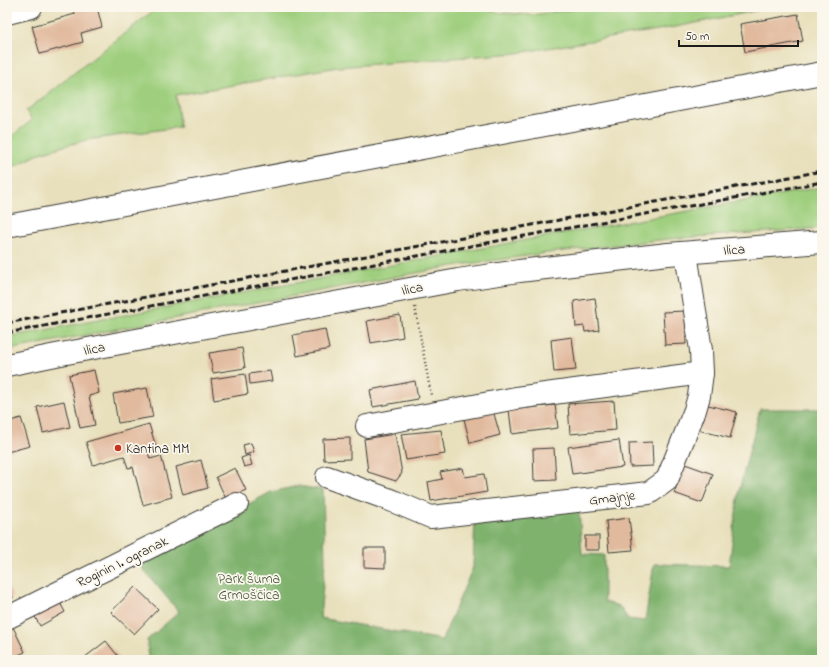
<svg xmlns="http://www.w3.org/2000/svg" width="829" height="667" font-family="'Indie Flower',sans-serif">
  <rect width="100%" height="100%" fill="#fbf7ec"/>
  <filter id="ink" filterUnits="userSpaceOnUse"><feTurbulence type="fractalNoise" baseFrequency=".025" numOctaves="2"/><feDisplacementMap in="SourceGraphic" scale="8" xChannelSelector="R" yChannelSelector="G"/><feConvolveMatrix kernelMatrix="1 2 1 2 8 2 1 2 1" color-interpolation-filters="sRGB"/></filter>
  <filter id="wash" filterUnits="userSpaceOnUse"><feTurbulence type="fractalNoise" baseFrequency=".012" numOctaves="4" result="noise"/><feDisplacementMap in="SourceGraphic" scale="16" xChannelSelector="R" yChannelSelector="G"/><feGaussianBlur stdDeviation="0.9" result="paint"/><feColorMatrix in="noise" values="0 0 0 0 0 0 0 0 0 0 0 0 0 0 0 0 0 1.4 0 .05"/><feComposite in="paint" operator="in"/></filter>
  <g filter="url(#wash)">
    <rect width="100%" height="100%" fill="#e8e0bc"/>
    <g fill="#9fcf7e" stroke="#5e764d">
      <path d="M158,7H482L493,12L532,15L588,7H774L676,27L517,53L338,67L176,95L180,127L86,140L43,152L7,170V140L32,120L26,111Z"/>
      <path d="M822,187V228L668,239L555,252L453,266L7,350V337L504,244Z"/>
    </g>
    <path fill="#7fb26d" stroke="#4e6744" d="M760,409H822V660H148L147,640L179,612L138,563L271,492L298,486L323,490L325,562L320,618L442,640L473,567L475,517L579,509L582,554L604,555V602L619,606L628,619L645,621L654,564L729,566L739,491Z"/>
    <g id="blocks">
      <g fill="#e1b99d">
        <path d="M73,7H97L102,27L81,33L83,42L40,54L32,26L75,14Z"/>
        <path d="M798,14L803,41L745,52L740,24Z"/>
        <path d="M595,298L599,330L585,332L584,326L576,327L574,301Z"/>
        <path d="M685,311L686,344L665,345L663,312Z"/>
        <path d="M400,315L403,337L371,343L367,321Z"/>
        <path d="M325,329L329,349L297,356L293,335Z"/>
        <path d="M572,337L576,370L554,372L551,340Z"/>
        <path d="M242,348L245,368L213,373L209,353Z"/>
        <path d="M94,370L99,393L89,396L95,425L80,428L69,375Z"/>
        <path d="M270,371L272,381L250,384L249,374Z"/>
        <path d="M245,374L248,394L214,400L211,379Z"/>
        <path d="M415,381L418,399L373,407L370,390Z"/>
        <path d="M147,388L153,417L118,423L113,394Z"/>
        <path d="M64,401L70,427L43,433L37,407Z"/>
        <path d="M614,401L616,430L570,434L568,404Z"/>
        <path d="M704,404L737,412L730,438L698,430Z"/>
        <path d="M555,405L558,428L512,434L509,410Z"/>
        <path d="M492,407L500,435L470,443L463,415Z"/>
        <path d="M21,418L30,446L7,452V422Z"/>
        <path d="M149,424L156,447L147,450L150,459L161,456L172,497L143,505L133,467L128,468L124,456L93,465L86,442Z"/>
        <path d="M441,430L445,454L406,460L401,434Z"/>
        <path d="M395,434L402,473L396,481L368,472L364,439Z"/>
        <path d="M350,438V459L324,460L323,439Z"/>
        <path d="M619,440L623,467L572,474L568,447Z"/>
        <path d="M652,442L653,466L630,467L629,443Z"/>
        <path d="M251,443L254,452L245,455L243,445Z"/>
        <path d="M554,448L556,480L534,481L533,449Z"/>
        <path d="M249,455L252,465L244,467L241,458Z"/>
        <path d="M201,460L208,488L183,495L176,467Z"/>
        <path d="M685,464L713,474L702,503L674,493Z"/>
        <path d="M235,468L246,490L226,499L216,477Z"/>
        <path d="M463,468L465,477L484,474L487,492L431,501L428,482L442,479L440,472Z"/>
        <path d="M629,518L633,550L609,552L606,521Z"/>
        <rect x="585" y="536" width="14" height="14"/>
        <path d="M364,548H385V568L364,567Z"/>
        <path d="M7,584L13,598L7,600Z"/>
        <path d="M135,587L158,609L134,634L111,612Z"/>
        <path d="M58,599L65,612L40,626L33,613Z"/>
        <path d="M13,627L25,652L7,660V630Z"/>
        <path d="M106,641L121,660H85L84,658Z"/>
      </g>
    </g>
  </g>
  <g filter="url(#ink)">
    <use href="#blocks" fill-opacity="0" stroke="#3b3934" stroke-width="1"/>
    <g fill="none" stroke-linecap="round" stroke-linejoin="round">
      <g stroke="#3b3934" stroke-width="24">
        <g id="minor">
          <path d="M7,13L31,7"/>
          <path d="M7,226L822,73"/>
          <path d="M367,426L516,398L702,373"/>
          <path d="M327,477L388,499L431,517L649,493L667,480L695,410L699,396L702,373L701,350L686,253"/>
          <path d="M7,618L237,504"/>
        </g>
      </g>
      <g stroke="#3b3934" stroke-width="24">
        <path id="major" d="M7,365L56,355L458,280L519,271L668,254L822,242"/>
      </g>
      <path stroke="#3b3934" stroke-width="2.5" stroke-dasharray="1 3" stroke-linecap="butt" d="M415,307L431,395"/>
      <use href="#minor" stroke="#fff" stroke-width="22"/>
      <use href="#major" stroke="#fff" stroke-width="22"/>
      <g stroke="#1c1c1c" stroke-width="3" stroke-dasharray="6 3" stroke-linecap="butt">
        <path d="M7,323L822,171"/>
        <path d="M7,333L508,239L822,182"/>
      </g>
    </g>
  </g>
  <circle fill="#c8321e" stroke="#fbf7ec" stroke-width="1.5" cx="118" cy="448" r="4"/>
  <g text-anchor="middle" stroke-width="3.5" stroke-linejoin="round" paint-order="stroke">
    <g font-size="14" fill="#1c1c1c" stroke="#fbf7ec">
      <text transform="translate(734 249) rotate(-4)" y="5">Ilica</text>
      <text transform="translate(412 288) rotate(-11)" y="5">Ilica</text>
      <text transform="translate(94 348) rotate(-11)" y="5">Ilica</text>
      <text transform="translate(612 497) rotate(-7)" y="5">Gmajnje</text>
      <text transform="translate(122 561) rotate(-26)" y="5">Roginin I. ogranak</text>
    </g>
    <g font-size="14" fill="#1c1c1c" stroke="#fbf7ec" text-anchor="start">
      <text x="126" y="453">Kantina MM</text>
    </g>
    <g font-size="14" fill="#4a5b3e" stroke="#fbf7ec">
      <text x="249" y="583">Park šuma<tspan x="249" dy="16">Grmoščica</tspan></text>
    </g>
  </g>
  <rect width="829" height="667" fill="none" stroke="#fbf7ec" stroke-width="24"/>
  <path d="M679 40v6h119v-6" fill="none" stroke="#1c1c1c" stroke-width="2"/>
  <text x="685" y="40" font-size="12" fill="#1c1c1c" stroke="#fbf7ec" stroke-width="3" paint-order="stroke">50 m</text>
</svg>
